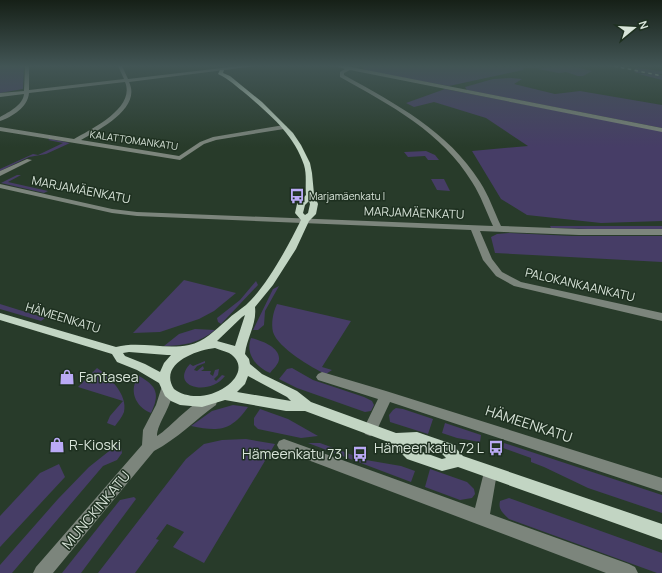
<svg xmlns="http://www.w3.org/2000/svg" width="662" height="573" font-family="Manrope,sans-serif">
  <rect width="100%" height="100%" fill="#283b2a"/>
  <g fill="#463d66">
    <path d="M0,66H24L23,89L0,93Z"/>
    <path d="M364,66L546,67L524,68L523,70L449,86L368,72L363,68Z"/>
    <path d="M557,66H571L592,71L583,76H578L566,72L559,73L538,69Z"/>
    <path d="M636,68L662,71V74H655L662,75V80L639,74H652L636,73L634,71Z"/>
    <path d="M511,78L522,79L514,84L555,94L580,91L662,105V128L467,90L465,87L493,79Z"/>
    <path d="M445,89L662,131V221L601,223L527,215L501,199L472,151L528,146L486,118L434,102L414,107L406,103Z"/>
    <path d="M50,139L70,143L46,154L29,157L0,171V169L33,154L38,155L63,143L48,140Z"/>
    <path d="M426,151L435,155L439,160H428L425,156L408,157L404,152Z"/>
    <path d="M17,175H21L8,182L48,191L44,193L1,183Z"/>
    <path d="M431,179H444L450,191L437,190Z"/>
    <path d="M550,226H662V229L624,230L551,228Z"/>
    <path d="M509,233L572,236H662V262L495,253L491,237L497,234Z"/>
    <path d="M184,280L236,293L214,311L199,319L160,332L133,333Z"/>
    <path d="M256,281L258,285L221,324L218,322L217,318L240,300Z"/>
    <path d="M279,286L265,311L264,325L258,330H253L273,289Z"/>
    <path d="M0,304L45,318L41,321L0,309Z"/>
    <path d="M277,304L351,321L322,367L332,370L326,374C312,368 278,348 273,332C271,323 273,312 277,304Z"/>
    <path d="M195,329L215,330C199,343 183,346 164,346L179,334Z"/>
    <path d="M251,338C260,340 280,347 279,359C279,364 273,369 270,373C256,367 245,354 251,338Z"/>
    <path d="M205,361V363L197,366L194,370L197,371L203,366L204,369L201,371H211L210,374L213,376L215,370L219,369L218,375L214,379L216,381L222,375L225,376C209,397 169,387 190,364L193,366Z"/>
    <path d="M97,368C110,377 128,395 124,412C122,417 118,422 115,426L107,423L110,416L123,401L78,387Z"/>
    <path d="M292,368L313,380L364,397L372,401L374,405L371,411L365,412L297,388L279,379L287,369Z"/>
    <path d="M139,376C157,386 160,394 151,413C135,407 128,389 139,376Z"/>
    <path d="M233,405L248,407C231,431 219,432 191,426L212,411Z"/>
    <path d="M396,408L403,409L433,419L428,434L390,422L389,415L393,410Z"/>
    <path d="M260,409L288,419L318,436L301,438L258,429L254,425V418Z"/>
    <path d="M445,423L481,435L480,442L457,438L442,433Z"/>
    <path d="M246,439L275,444L204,563L173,547L184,532L167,524L156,539L159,540L135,573H98L186,459L204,444L222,440Z"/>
    <path d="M308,443H320L366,460L401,466L415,471L411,482Z"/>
    <path d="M504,443L662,495V513L588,488L544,467L531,462V458L503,448Z"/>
    <path d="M118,444L121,447L122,453L117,460L103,466L12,573H0V565L58,499L89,467Z"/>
    <path d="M59,464L65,477L0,547V516L40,473Z"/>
    <path d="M430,469L467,482L474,489L475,494L472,498L460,500L425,487Z"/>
    <path d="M134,497L136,499L81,573H62L120,500Z"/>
    <path d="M509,498L662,553V573H657L509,519C503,513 498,510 500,501Z"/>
  </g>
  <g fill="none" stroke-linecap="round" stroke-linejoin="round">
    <g fill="#7c857c" fill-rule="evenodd">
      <path d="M25,66H29V90L124,79L118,66H122L128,79L239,66H256L129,82C142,108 99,130 81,140L179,156L200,142L213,137L284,125L287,127L284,129L216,140L204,144L180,160L0,131V127L74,139C91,129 136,108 125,82L29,93C28,107 12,117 0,121V117C9,112 23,105 24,94L0,97V93L24,91Z"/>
      <path d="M335,66H346L662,128V132L350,70L344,73V75C396,104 448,131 480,182C489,196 494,211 501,226L579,229H662V235H579L480,231L492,259L502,272L521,282L662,313V321L514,286L496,276L483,260L471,230L137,216L112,213L0,188V184L112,209L137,212L493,226C486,211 481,196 472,182C442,132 390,105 340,77V72L345,69Z"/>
      <path d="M27,159L32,160L0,176V171Z"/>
      <path d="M322,372L386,391L662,478V492L390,402L375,434L370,436L365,434L363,430L378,399L318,380L316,377L318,374Z"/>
      <path d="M166,384L170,386C178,400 157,421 157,436C171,428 199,392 216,397L217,401L216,405C195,420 177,439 154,451L53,573H33L36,567L142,445L143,430L156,405L162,386Z"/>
      <path d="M284,439L475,508L485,468L490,466L495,468L497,473L490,514L629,564L635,567L638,573H606L279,449L277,445L279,441Z"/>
    </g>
    <path fill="#c2d5c3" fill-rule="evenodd" d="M220,70H224L223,73L230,76L262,102L293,133L301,145L310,163L312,173L314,194L318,204L316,214L309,221L296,249L273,285L255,307C257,324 247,337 245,354L249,359L250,364L262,374L297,391L311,402L396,433L417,432L452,444L463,456L662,524V540L458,467L442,471L407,459L391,443L305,411H286L225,400L202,407L180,405L171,401L165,396L159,383L137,370L117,362L112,354L0,320V313L116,347C140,341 165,350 189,345C204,342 215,330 227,320C233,314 240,310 246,305C267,286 288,246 301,220L295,213L297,204L306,195C305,185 307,175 304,165C294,134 269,114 246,94C237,87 229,79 218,74ZM309,201L310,204L308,213L305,215L303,213L305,205ZM245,315L235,346L217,341L242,317ZM215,348C219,350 225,351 229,353C261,373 205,412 174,389C158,364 196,350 215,348ZM129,352L167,355H171L164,363L160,372L145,364L125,356L123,353ZM248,376L287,397L291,401L237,392L245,384ZM410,444C422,444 439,449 446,458L442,459L417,450Z"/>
    <path stroke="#b9c6ba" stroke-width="1.5" stroke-dasharray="3.5 3.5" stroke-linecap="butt" d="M614,66L662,76"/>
  </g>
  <linearGradient id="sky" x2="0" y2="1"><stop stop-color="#162017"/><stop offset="0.45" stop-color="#425555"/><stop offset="1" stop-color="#425555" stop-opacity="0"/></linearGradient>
  <rect width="662" height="147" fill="url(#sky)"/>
  <defs>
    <g id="bus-bare" transform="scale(1.2)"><path d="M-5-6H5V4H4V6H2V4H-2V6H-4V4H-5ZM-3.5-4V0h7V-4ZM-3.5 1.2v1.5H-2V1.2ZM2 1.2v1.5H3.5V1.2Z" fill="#baaaf6" stroke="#1e3020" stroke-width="2.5" paint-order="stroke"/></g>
    <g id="shop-bare" transform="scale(1.2)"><path d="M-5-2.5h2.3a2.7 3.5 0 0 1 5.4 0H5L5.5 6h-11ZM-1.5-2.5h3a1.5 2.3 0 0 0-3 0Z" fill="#baaaf6" stroke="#1e3020" stroke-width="2.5" paint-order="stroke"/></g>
  </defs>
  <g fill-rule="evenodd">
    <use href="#bus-bare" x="297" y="196"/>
    <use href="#shop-bare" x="67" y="377"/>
    <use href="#shop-bare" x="57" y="445"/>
    <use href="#bus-bare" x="496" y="448"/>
    <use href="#bus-bare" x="360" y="454"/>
  </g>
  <g text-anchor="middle" stroke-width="3" stroke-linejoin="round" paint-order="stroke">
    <g font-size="10" fill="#d8e4d9" stroke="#1e3020">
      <text transform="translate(134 140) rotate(8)" y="4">KALATTOMANKATU</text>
    </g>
    <g font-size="10" fill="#d8e4d9" stroke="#1e3020" text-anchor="start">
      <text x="309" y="200">Marjamäenkatu I</text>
    </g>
    <g font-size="12" fill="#d8e4d9" stroke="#1e3020">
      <text transform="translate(81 190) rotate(11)" y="4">MARJAMÄENKATU</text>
      <text transform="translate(414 213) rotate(2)" y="4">MARJAMÄENKATU</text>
      <text transform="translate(580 285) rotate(13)" y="4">PALOKANKAANKATU</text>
      <text transform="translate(63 318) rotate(17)" y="4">HÄMEENKATU</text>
    </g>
    <g font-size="14" fill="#d8e4d9" stroke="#1e3020" text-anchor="start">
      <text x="79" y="382">Fantasea</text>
      <text x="69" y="450">R-Kioski</text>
      <text x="484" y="453" text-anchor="end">Hämeenkatu 72 L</text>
      <text x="348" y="459" text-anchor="end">Hämeenkatu 73 I</text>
    </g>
    <g font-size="14" fill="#d8e4d9" stroke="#1e3020">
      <text transform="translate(529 424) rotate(18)" y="5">HÄMEENKATU</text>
      <text transform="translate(96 510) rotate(-50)" y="5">MUNCKINKATU</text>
    </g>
  </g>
  <g transform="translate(634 28) rotate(72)" stroke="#1e3020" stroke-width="3" paint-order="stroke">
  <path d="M0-3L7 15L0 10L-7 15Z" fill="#d8e4d9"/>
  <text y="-6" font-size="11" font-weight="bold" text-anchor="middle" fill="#d8e4d9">N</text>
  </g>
</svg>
